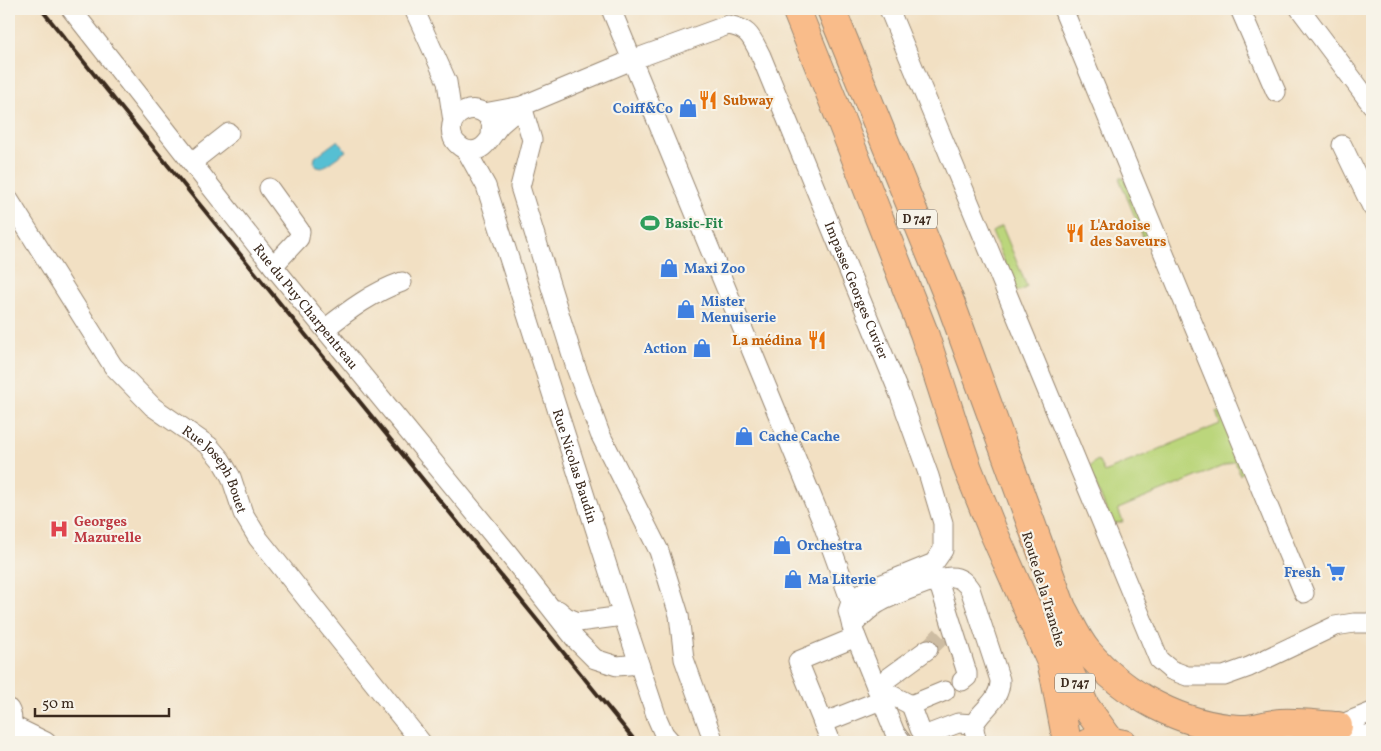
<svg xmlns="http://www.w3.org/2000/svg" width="1381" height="751" font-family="Vollkorn,serif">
  <rect width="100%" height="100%" fill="#f7f3e8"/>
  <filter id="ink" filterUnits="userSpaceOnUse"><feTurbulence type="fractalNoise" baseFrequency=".02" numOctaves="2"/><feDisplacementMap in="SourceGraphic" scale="10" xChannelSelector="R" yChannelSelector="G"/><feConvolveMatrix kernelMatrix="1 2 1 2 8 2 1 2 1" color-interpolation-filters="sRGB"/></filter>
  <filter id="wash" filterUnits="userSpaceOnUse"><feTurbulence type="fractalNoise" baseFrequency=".0096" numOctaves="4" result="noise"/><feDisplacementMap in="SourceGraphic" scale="20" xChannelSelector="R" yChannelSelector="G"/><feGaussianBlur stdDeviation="1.12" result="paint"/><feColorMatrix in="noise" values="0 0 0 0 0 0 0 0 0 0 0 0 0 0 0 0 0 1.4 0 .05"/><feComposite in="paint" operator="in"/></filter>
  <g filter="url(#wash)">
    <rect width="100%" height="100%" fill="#f2e0c3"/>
    <g fill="#bbd67b" stroke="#7b804c">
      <path d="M1119,178H1124L1149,235L1144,239Z"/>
      <path d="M1002,226L1027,287L1020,291L1016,290L992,232Z"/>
      <path d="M1216,411L1221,412L1246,468L1240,475L1235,461L1118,509L1123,522L1112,524L1089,468L1093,463L1098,460L1104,472L1220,424Z"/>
    </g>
    <path fill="#57bfd3" stroke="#497478" d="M338,140L346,151L322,168L317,167L314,163L315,157Z"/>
  </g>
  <g filter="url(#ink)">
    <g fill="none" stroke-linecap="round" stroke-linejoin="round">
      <path stroke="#cdbca2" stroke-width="19" stroke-dasharray="19 9" stroke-linecap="butt" d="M928,649L943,634"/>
      <g stroke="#968570" stroke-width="21">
        <g id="minor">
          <path id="s1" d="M71,9L273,266L507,552L576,640L595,659L617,666L639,664"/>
          <path d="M414,9L447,82L453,121"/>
          <path d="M611,9L821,519L851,602"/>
          <path d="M889,9L1159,660L1171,670L1187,676H1224L1249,667L1335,626L1354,623H1372"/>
          <path d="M1063,9L1304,593"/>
          <path d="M1240,9L1276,92"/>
          <path d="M1300,9L1372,105"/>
          <path d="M522,106L532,140L520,187L576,368L600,434L659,551L679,615L684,659L714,742"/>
          <path id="s2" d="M484,113L522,106L632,60L728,25C750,29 751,37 761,56L899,393L929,476L943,523V550L934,563L865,591L851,602L848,611L852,627L895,733L902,742"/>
          <path d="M491,137C491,133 492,126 491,122C481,98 443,112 453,138C455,143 462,149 467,150C485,155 491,134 501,124C508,118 515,112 522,106"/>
          <path d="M1342,145L1372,207"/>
          <path id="s3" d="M466,150L486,186L618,600L657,718L664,734L671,742"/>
          <path d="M192,162L229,133"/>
          <path d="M269,188L300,231L299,238L273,266"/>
          <path id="s4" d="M9,200L113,366L153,407L209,446L221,460L231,477L243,513L258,538L421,742"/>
          <path d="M325,329C349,310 373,292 402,282"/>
          <path d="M932,581L940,587L967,673V677L962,681"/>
          <path d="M558,610L566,617L578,622L623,616"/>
          <path d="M852,627C858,619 866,612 874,606C885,598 938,577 951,577C960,577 965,582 970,589L1000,680C1001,703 976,712 974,727C974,732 976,737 977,742"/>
          <path d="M945,691L911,705L920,729L923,733L929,734L958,723L974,724"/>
          <path d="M911,705L876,687L928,649"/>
          <path d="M9,709C13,716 13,722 9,730"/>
          <path d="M823,723L881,700"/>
          <path d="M11,725L46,742"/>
          <path d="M1338,726L1372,738"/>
          <path d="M831,742L798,661L856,637"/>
          <path d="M1280,742L1308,737"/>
          <path d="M1297,742L1372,712"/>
        </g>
      </g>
      <g stroke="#968570" stroke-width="26">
        <path id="major" d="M1086,742L1109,739L1124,742"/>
      </g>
      <g stroke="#968570" stroke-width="30">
        <g id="highway">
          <path d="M796,9L842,123L924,333L968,469L993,531L1051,662L1055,679L1067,742"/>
          <path d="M831,9L951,304L1062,608C1070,622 1077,639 1087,651C1124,695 1182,726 1240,729C1253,730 1267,724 1281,723C1300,722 1320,725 1338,726"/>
          <path d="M1063,650L1070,673L1085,706L1109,739"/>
        </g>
      </g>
      <use href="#minor" stroke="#fff" stroke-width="19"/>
      <use href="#major" stroke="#f9bc8a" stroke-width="24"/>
      <use href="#highway" stroke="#f9bc8a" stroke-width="28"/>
      <path stroke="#3b2a1e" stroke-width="4" d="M41,9L636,742"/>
    </g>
  </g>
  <defs>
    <g id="restaurant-bare" transform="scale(1.5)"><path d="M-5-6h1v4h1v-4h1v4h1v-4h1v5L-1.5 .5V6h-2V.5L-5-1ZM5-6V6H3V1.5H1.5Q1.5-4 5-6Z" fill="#e8710a" stroke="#f7f3e8" stroke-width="2.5" paint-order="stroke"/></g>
    <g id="shop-bare" transform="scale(1.5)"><path d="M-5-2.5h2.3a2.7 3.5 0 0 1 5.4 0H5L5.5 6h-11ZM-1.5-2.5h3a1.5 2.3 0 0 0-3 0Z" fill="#3f7fe0" stroke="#f7f3e8" stroke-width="2.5" paint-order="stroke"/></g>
    <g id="stadium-bare" transform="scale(1.5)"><path d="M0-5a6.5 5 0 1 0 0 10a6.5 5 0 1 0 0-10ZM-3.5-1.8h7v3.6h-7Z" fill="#2e9e5b" stroke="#f7f3e8" stroke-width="2.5" paint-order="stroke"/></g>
    <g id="hospital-bare" transform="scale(1.5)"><path d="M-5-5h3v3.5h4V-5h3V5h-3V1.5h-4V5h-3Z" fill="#e0444e" stroke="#f7f3e8" stroke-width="2.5" paint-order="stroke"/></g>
    <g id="supermarket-bare" transform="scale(1.5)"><path d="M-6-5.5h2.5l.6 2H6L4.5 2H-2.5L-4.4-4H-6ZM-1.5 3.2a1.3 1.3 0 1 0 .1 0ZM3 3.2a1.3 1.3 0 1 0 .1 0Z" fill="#3f7fe0" stroke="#f7f3e8" stroke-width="2.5" paint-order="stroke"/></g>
  </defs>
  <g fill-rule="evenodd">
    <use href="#restaurant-bare" x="708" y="100"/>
    <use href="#shop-bare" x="688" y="108"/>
    <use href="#stadium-bare" x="650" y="223"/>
    <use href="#restaurant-bare" x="1075" y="233"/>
    <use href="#shop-bare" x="669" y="268"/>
    <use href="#shop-bare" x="686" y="309"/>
    <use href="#restaurant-bare" x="817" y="340"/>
    <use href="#shop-bare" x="702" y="348"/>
    <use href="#shop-bare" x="744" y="436"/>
    <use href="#hospital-bare" x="59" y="529"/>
    <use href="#shop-bare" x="782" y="545"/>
    <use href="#supermarket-bare" x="1336" y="572"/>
    <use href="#shop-bare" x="793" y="579"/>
  </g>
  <g text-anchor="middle" stroke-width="4.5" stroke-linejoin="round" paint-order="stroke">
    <g fill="#f7f3e8" stroke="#73665b" stroke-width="1">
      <rect x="897" y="209.5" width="40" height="19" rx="4"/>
      <rect x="1055" y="673.5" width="40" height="19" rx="4"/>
    </g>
    <g font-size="12" font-weight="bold" fill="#3b2a1e">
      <text x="917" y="223">D 747</text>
      <text x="1075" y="687">D 747</text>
    </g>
    <g font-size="14" font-weight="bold" fill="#c56008" stroke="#f7f3e8" text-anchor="start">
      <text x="723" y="105">Subway</text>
      <text x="1090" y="230">L'Ardoise<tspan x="1090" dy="16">des Saveurs</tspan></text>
      <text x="802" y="345" text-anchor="end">La médina</text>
    </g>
    <g font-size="14" font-weight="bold" fill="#366cbe" stroke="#f7f3e8" text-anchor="start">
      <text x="673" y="113" text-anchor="end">Coiff&amp;Co</text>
      <text x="684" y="273">Maxi Zoo</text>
      <text x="701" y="306">Mister<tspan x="701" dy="16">Menuiserie</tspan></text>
      <text x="687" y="353" text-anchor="end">Action</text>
      <text x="759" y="441">Cache Cache</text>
      <text x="797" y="550">Orchestra</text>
      <text x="1321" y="577" text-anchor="end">Fresh</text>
      <text x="808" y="584">Ma Literie</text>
    </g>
    <g font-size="14" font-weight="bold" fill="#27864d" stroke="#f7f3e8" text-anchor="start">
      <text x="665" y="228">Basic-Fit</text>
    </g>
    <g font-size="14" fill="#3b2a1e" stroke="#f7f3e8">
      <text dy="5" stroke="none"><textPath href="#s2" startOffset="561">Impasse Georges Cuvier</textPath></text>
      <text dy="5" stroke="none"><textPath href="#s1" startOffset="379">Rue du Puy Charpentreau</textPath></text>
      <text dy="5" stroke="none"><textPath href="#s3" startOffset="335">Rue Nicolas Baudin</textPath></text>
      <text dy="5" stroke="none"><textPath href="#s4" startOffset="344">Rue Joseph Bouet</textPath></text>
      <text transform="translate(1044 589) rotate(73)" y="5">Route de la Tranche</text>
    </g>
    <g font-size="14" font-weight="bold" fill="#be3a42" stroke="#f7f3e8" text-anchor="start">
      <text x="74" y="526">Georges<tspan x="74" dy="16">Mazurelle</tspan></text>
    </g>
  </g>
  <rect width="1381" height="751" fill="none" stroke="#f7f3e8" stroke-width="30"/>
  <path d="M35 708v8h134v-8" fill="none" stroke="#3b2a1e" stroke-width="2.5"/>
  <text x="42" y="708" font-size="15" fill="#3b2a1e" stroke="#f7f3e8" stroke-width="4" paint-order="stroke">50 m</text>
</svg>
